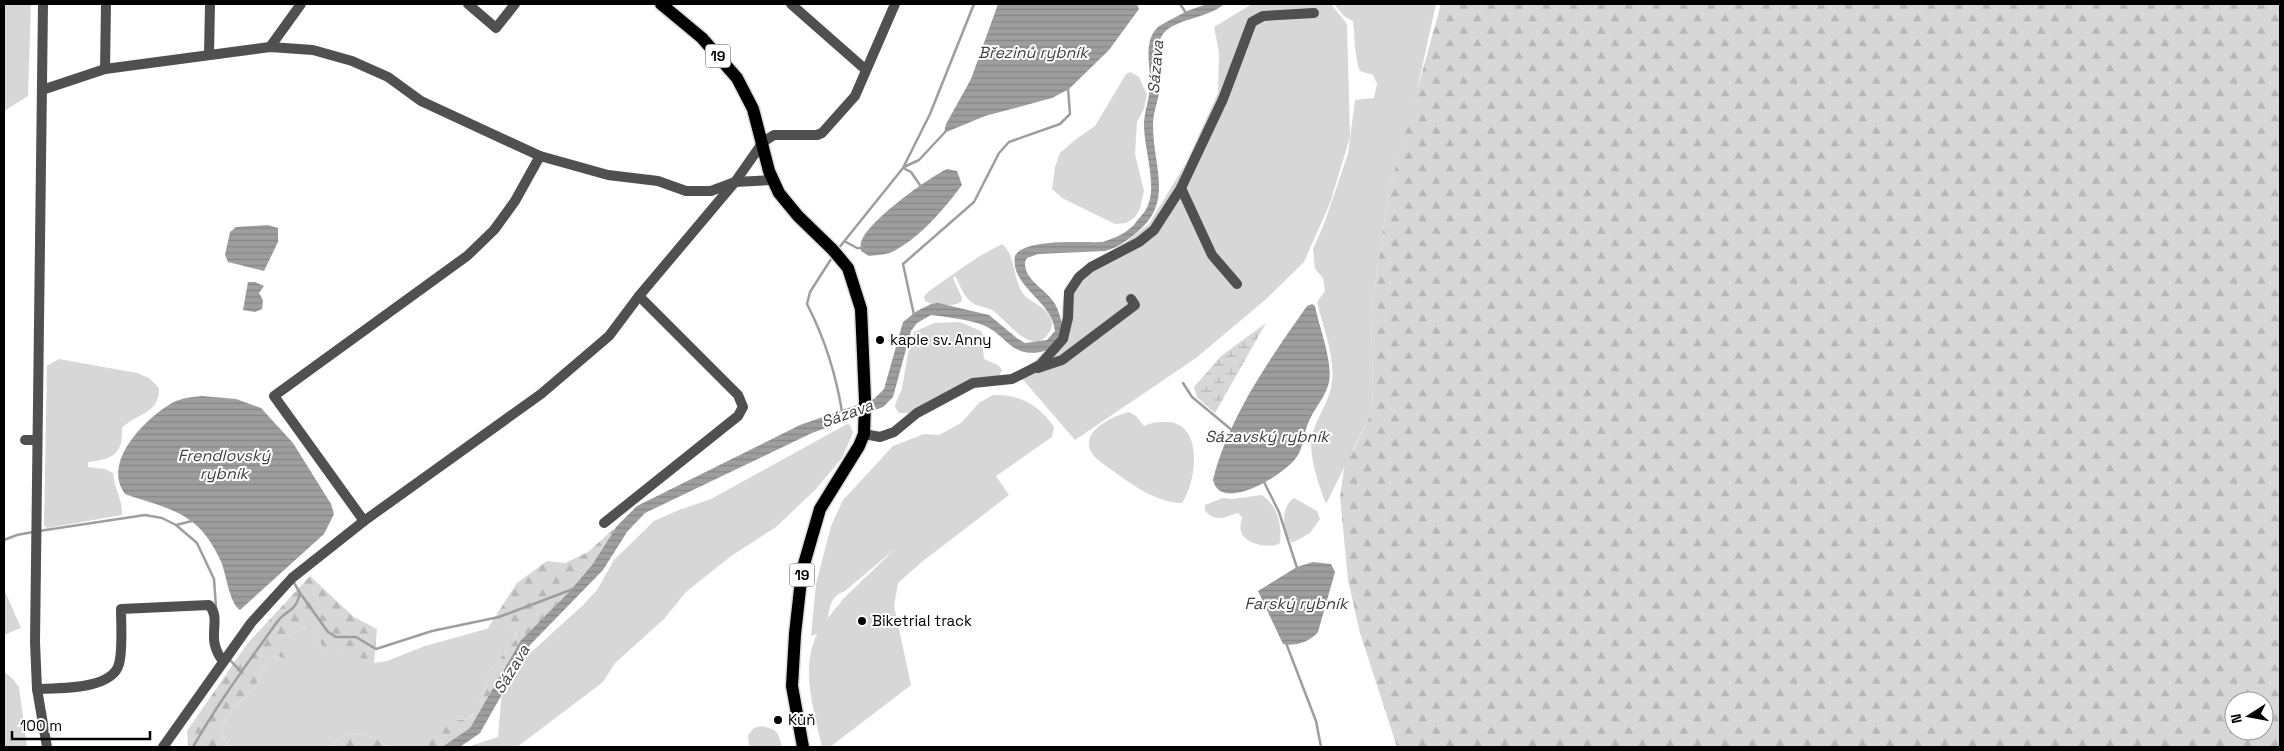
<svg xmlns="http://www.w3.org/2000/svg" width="2284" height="751" font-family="'Space Grotesk',sans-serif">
  <defs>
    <pattern id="forest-firs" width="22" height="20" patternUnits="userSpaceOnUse" patternTransform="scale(1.25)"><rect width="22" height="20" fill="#d7d7d7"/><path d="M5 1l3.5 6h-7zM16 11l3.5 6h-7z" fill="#b7b7b7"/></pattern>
    <pattern id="wetland-marsh" width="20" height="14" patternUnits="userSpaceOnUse" patternTransform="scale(1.25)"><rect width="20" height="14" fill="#d7d7d7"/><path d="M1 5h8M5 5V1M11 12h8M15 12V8" fill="none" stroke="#b7b7b7"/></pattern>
    <pattern id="water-rules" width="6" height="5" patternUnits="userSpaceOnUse" patternTransform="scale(1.25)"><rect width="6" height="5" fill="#9e9e9e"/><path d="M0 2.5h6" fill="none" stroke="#868686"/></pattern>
  </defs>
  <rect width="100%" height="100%" fill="#fff"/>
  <g fill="#d7d7d7" fill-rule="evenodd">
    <path d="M4,4H31L28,96L4,111Z"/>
    <path d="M1252,4H1331L1347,24L1350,137L1330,203L1304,262L1265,300L1196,358L1075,440L1018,374L1037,359L1060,336L1063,299L1078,271L1122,245L1149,224L1186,163L1218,93L1219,52L1214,27Z"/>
    <path d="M1334,4H1436L1414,104L1389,191L1371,313L1373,392L1369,418L1326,504C1319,486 1308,455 1312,436C1316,418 1330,401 1332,382C1335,356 1323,327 1317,302L1325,291L1323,278L1315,269L1313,249L1324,224L1348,154L1355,100L1374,98L1377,84L1373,75L1360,71C1354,56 1355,37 1353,21L1344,16Z"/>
    <path d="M1130,72L1139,77L1147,95L1144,109L1137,122L1135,154L1144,191L1140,208L1135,217L1126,223L1115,224L1062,198L1052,189L1055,167L1060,153L1076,139L1095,126L1126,74Z"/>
    <path d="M1002,244C1015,254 1013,277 1022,292C1029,303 1044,304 1050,317C1053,323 1052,329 1048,334C1032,358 1005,318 992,310C984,306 974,307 968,299C963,294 959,283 955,276L953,278L962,298L961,302C951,308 935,306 925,301L924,296L929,291L978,257Z"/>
    <path d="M960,322L981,331L987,343L983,350L984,359L998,365L1002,370L999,376L934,400L909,413H899L895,407C896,400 900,395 902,388C906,369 907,351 914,332L934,323Z"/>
    <path d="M59,359L137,373L149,378L159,388C159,415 138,412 122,428C123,454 113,459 88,462V467L105,469L113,473C114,488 123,500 122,515L47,528L44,525L47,366Z"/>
    <path d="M993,395C1020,394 1039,405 1054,427L1052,437L996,476L1009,495L923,561L898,583L894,606L911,685L830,747H822C814,710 800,670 817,634L811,636L816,584L831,526L843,500L893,446L924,434L939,435L961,423L979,403ZM896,548L843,599L828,618C830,605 831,596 845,591Z"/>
    <path d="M1129,412L1136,416L1144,426C1152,422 1158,422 1167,422C1204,423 1197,482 1182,503C1157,502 1137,488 1117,474C1111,469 1104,465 1098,460C1072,436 1109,417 1129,412Z"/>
    <path d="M847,424L850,425L853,433L842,458L815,490L776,527L731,556L686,592L664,619L615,663L603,682L517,747H467L498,737L502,690L515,667L583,605L597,590L614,560L654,521L679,510L711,499Z"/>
    <path d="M1262,495C1278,506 1282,525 1280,543C1271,549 1248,545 1242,534C1239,528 1241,523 1242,517L1238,513C1225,517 1216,523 1205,511V505L1223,498L1232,499Z"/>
    <path d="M1294,498L1317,511L1320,519L1310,533L1292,543C1282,531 1280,507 1294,498Z"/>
    <path d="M4,589L21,628L4,635Z"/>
    <path d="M504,624H510C515,629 516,633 515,640L491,670L480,703L477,710L468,719L456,720L413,747H388L374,737L358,734L343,736L331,747H232C203,727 244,702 255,687C261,678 262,666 269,658L277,656L285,658L290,636C299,627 306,626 316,631L323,649L350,652L374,663L387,661L425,646Z"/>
    <path d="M4,672L12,678L19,687L27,747H4Z"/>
    <path d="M761,726C778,729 778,732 782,747H749L748,735L754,728Z"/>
  </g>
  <g fill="url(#forest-firs)" fill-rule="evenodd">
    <path d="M1441,4H2280V747H1397L1360,633L1348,580L1340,497L1345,462L1354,449L1369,418L1373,392L1371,313L1389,191ZM2234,701H2264V731H2234Z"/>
    <path d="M617,526L592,565L569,592L521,640L470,728L442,747H413L442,722L468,719L473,715L480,703L491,670L515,640L516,634L510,624L488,628L517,583L547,561L565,563L588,552Z"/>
    <path d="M310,576L354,617L377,629L374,663C358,657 345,648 328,652L323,649L316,631C306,626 299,627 290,636L288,659L277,656L269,658C262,666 261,678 255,687C243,702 203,728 232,747H188L187,731L247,644Z"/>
    <path d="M358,734L374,737L388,747H331L343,736Z"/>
  </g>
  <path fill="url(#wetland-marsh)" d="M1266,323L1215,413L1197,397L1194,387L1221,356Z"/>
  <g fill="url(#water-rules)">
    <path d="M998,4H1137L1139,9L1109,50L1069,89L1052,98L985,116L944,133L946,124L971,79Z"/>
    <path d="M1207,4H1224C1209,18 1174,19 1163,34C1154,47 1159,66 1160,80C1161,95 1153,110 1153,125C1153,168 1175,203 1135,234C1125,242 1117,248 1105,251L1038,254L1027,258L1025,262C1024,280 1044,288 1053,301C1059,309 1062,322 1063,332L1048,350C1010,362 1008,333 980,324C965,319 947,317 931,315L917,323L911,331L893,397L883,407L812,433L645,513L627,532L603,570L530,645L505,683L501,696L480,733L460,747H442L470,728L521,640L569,592L592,565L617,526L637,506L800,425L874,399L884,389L903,322L917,311L931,304L938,303L989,315L1018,339L1025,343L1047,340L1055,331C1052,300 1010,287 1015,256C1024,238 1083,243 1102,242C1116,238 1129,232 1137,221C1141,216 1146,211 1148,205C1157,185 1144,148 1144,125C1144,110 1151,96 1150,80C1150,63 1143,40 1159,26L1187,11Z"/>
    <path d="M947,169L957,171L962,185C944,209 920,238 892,252C885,255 876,255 869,256L861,251C861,248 860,245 861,243C865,223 928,178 947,169Z"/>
    <path d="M268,225L278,228V242L264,271L228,262L225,255L230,232L236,227Z"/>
    <path d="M248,282H255L264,286L259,293L263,300L262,309L255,312L243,310Z"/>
    <path d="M1312,304L1315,306C1319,327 1333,361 1329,382C1326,396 1316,406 1310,419C1304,430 1304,445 1298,455C1288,473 1221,515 1213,480C1228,418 1271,357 1307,306Z"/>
    <path d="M202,396L236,399L261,408L293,443L331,504L334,514L324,534L240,610C230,604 226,575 222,564C217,552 210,540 202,531C182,508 151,504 125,494C101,462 146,418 172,403C181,398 192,397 202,396Z"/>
    <path d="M1313,562L1331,564L1335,572L1318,632C1311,641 1295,647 1283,644L1258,591L1297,567Z"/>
  </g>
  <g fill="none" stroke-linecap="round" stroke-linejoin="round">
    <g stroke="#9e9e9e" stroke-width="2.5">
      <path d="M1180,4L1186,13"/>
      <path d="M904,167L919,160L947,130"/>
      <path d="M903,168L911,172L922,188"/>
      <path d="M846,242L857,248H863"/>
      <path d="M838,249L903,168L930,114L974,4"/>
      <path d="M833,256L810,292L807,304C825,339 836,374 842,412"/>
      <path d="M914,315L903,264L974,202L999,153L1009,142L1060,124L1070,114L1068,88"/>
      <path d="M1183,383L1192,397L1233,431"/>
      <path d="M1263,480L1279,512L1298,571"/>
      <path d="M176,525L192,521"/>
      <path d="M39,531L145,515L162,518L176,525L197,543L214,579L216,608"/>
      <path d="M4,540L17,535L33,532"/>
      <path d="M293,581L300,593"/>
      <path d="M1286,643L1316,721L1321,747"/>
      <path d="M229,659L242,673"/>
      <path d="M193,747C217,704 248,663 277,622C287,608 295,614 300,593L328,632L336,637H356L376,649L432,631L499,617L573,589"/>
    </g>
    <g stroke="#dbdbdb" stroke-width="15">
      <path id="major" d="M661,4L702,38L737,78L753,109L769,171L779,193L798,216L833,250L848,268L861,309L865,400L864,434L859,446L820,509L802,571L795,634L792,686L803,747"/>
    </g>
    <g stroke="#505050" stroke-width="10">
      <path d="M43,4L35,642L37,689L47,747"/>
      <path d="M468,4L496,28L515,4"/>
      <path d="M791,4L866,70"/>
      <path d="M270,47L301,4"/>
      <path d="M209,55L210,4"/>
      <path d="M105,69L106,4"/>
      <path d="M42,90L105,69L270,47L313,50L352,61L388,77L421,101L540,156L608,175L658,181L686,191H711L735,182L772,180"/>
      <path d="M1181,188L1212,255L1237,284"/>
      <path d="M1038,368L1062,360L1135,305L1131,299"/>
      <path d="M864,434L880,437L894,432L917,413L973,383L1012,379L1040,365L1063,339L1068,318L1069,292L1079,277L1091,267L1139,242L1154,230L1181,188L1223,99L1252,22L1263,16L1314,13"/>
      <path d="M25,440H37"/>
      <path d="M364,521L274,396L467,256L494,230L515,201L540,156"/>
      <path d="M604,523L738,416L743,407L738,395L639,296"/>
      <path d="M37,689C59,688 112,690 119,664C123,649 121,624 121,609L209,605C223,620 204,637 223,661"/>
      <path d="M163,747L251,623L292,578L364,521L541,394L609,336L639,296L735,182L763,142L774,135H817L822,133L855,96L895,4"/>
    </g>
    <use href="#major" stroke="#000" stroke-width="12"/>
  </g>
  <g fill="#000" stroke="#fff" stroke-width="2">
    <circle cx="880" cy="340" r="5"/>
    <circle cx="862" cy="621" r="5"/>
    <circle cx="778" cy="720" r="5"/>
  </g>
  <g text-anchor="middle" stroke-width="4" stroke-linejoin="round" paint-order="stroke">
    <g fill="#fff" stroke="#4c4c4c" stroke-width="1">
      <rect x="705.5" y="44.5" width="25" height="23" rx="4"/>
      <rect x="789.5" y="563.5" width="25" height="23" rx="4"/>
    </g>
    <g font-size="14" font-weight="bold" fill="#000">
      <text x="718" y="61">19</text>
      <text x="802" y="580">19</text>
    </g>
    <g font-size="15" fill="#000" stroke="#fff" text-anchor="start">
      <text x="890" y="345">kaple sv. Anny</text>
      <text x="872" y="626">Biketrial track</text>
      <text x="788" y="725">Kůň</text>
    </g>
    <g font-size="16" font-style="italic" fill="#3f3f3f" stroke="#fff">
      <text x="1033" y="58">Březinů rybník</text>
      <text transform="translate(1155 67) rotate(-85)" y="6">Sázava</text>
      <text transform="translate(847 413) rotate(-20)" y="6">Sázava</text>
      <text x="1267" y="442">Sázavský rybník</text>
      <text x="224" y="461">Frendlovský<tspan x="224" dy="18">rybník</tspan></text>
      <text x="1296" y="609">Farský rybník</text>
      <text transform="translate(511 669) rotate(-59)" y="6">Sázava</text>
    </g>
  </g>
  <rect width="2284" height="751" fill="none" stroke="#000000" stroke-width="10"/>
  <g transform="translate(2249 716) rotate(259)"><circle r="24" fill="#ffffff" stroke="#999999"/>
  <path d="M0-4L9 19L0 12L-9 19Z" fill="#000000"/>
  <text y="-8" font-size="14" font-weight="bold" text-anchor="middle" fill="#000000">N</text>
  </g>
  <path d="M12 731v8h138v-8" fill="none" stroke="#000000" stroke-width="2.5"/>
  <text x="20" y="731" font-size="15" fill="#000000" stroke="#ffffff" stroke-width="4" paint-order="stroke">100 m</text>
</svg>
